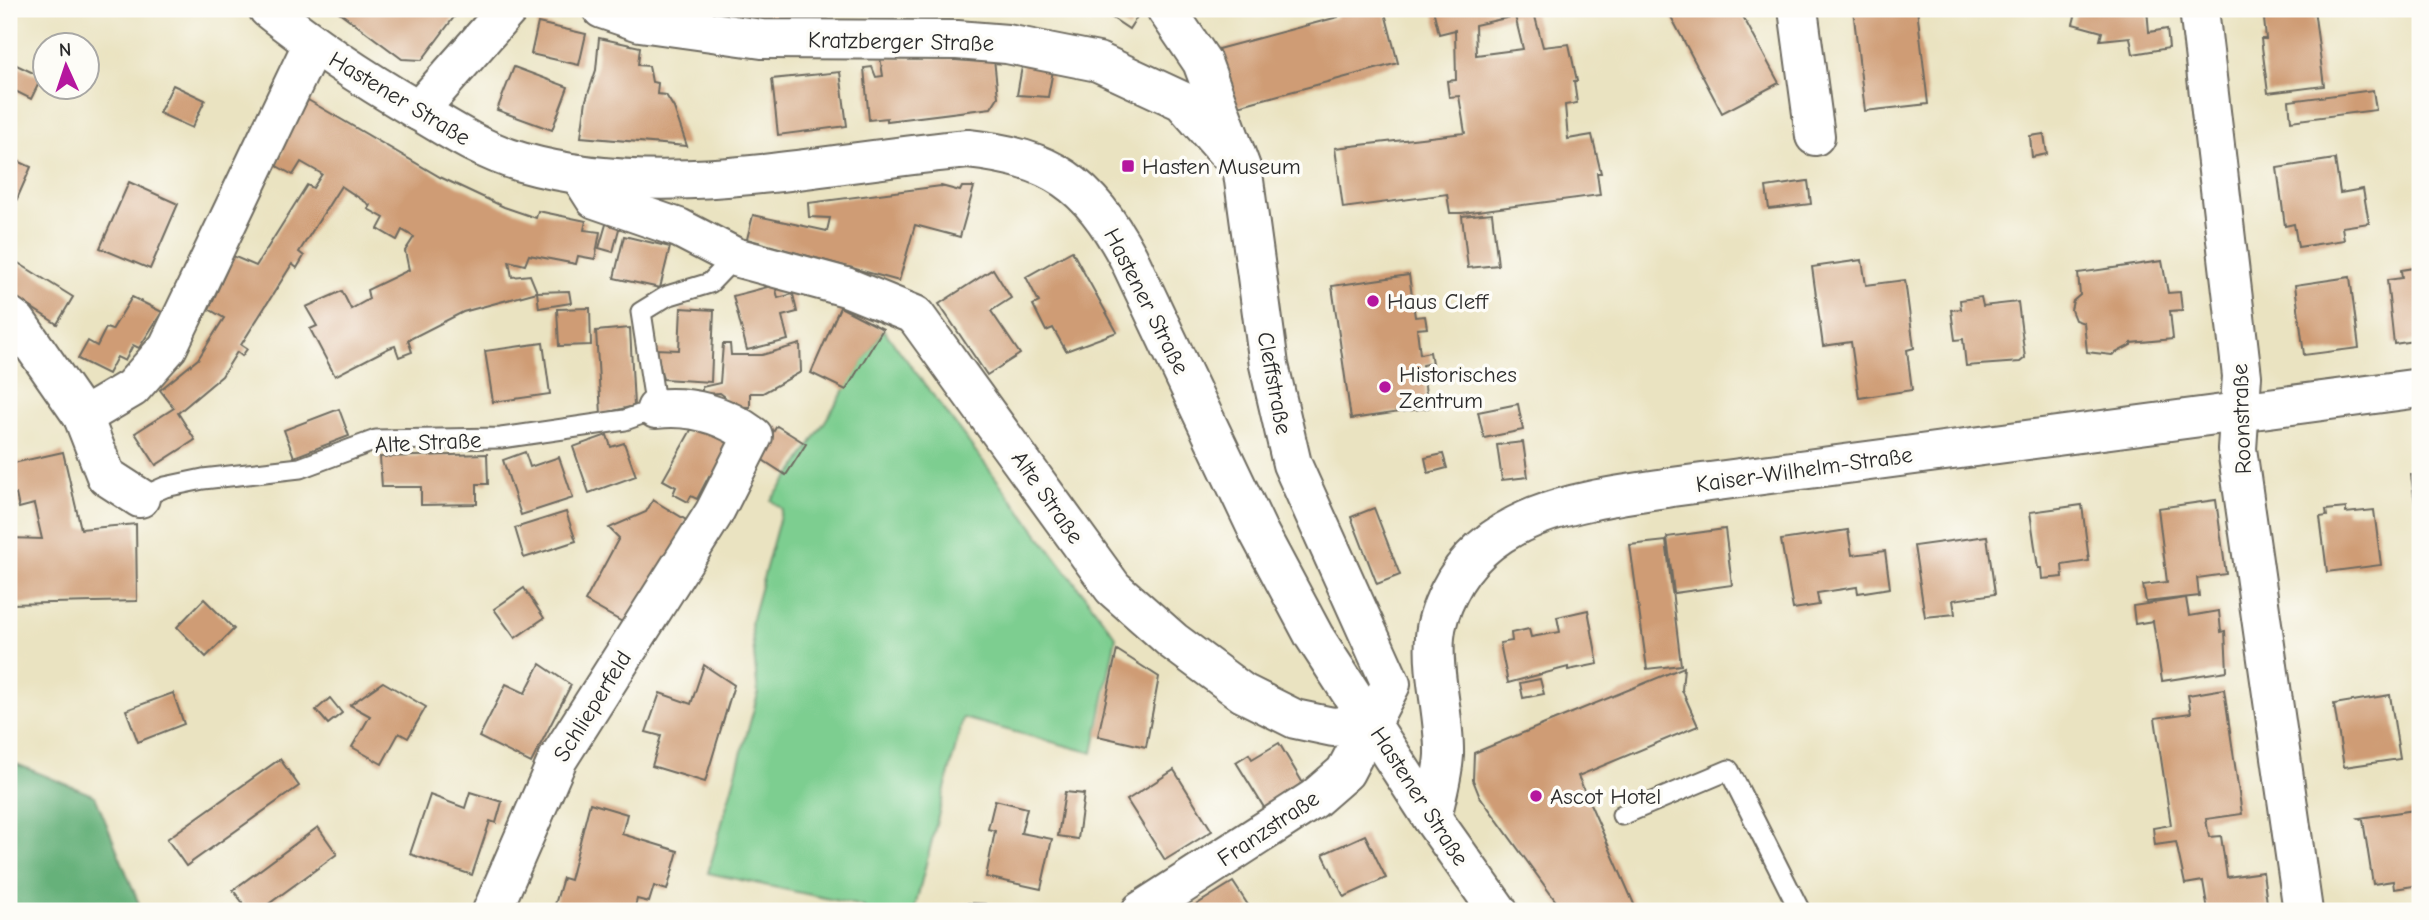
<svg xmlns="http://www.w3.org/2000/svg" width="2429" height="920" font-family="'Comic Neue',sans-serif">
  <rect width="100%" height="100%" fill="#fdfcf7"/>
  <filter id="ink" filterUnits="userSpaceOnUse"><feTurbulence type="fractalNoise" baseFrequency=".0143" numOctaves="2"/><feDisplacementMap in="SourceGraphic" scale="14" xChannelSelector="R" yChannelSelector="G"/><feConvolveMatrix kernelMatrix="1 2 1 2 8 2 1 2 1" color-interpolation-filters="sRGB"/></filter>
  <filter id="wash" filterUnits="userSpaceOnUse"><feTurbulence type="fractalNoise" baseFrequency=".00686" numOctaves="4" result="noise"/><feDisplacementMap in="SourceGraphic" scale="28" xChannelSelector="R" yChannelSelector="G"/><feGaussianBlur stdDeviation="1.57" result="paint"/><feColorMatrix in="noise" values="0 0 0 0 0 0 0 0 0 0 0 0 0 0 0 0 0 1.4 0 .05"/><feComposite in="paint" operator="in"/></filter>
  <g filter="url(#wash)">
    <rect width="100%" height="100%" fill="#eae3c1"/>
    <path fill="#7dce90" stroke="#547c5e" stroke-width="2" d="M883,329L1116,637L1093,753L963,718L914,911H868L862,906L708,873L758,694L751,622L782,509L771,500L795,469Z"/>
    <path fill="#66b17a" stroke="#486e52" stroke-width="2" d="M9,761L95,796L142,911H9Z"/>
    <g id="blocks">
      <g fill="#cf9c74" fill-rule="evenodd">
        <path d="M335,9H460L422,60L402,59Z"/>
        <path d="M734,9H828V17L763,20V24H734Z"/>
        <path d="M1099,9H1142L1129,29Z"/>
        <path d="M1336,9H1384L1398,63L1234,107L1218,49L1338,17Z"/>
        <path d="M1433,9H1533L1543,47L1569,44L1577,81H1574L1577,103L1565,105L1568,139L1592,135L1601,173H1597L1600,195L1462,213H1450L1447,194L1343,208L1335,148L1465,133L1459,96L1449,97L1447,81L1456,80L1455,30L1439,34ZM1515,16L1523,49L1476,55L1475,25Z"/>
        <path d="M1677,9H1739L1779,83L1722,113L1669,13Z"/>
        <path d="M1853,9H1917L1928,104L1865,111Z"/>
        <path d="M2077,9H2147L2149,32L2167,29L2169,48L2133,54L2130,37L2100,40L2102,32L2073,24Z"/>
        <path d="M2263,9H2314L2324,86L2268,93L2261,39H2266Z"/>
        <path d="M538,23L586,34L579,65L531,54Z"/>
        <path d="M599,38L640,47L638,65L649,66L652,82L658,83L657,94L666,95L674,108L687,146L581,137L586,100L596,70Z"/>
        <path d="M880,57L994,59L998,97L991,108L887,121V118L869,120L864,68L872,67L876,77L883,76Z"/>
        <path d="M1023,61L1054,65L1048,97L1017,95Z"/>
        <path d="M10,62L42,77L31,99L9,88Z"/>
        <path d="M514,67L568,87L552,130L497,110Z"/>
        <path d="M840,72L847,126L778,135L772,79Z"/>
        <path d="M173,85L205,100L192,128L159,113Z"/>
        <path d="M2373,90L2376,110L2291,121L2289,101Z"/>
        <path d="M308,100L440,177L504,207L536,218L538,211L586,221L584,230L600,232L595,259L578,256L576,264L529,255L525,265L509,261L512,277L530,275L537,292L463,312L408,340L412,352L399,357L395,346L389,348L335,376L310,329L317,326L306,307L342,291L351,309L369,299L367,290L409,270L405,251L414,237L402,230L397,240L378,229L384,218L368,209L370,205L341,186L299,252L304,256L297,268L292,264L241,345L247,349L242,356L237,352L222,376L178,413L195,440L156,465L135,433L174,408L160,390L198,359L224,318L209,309L233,256L256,266L307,185L313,188L322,174L301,162L293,175L275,165L284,151L279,149Z"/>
        <path d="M2044,134L2047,154L2032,157L2030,136Z"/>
        <path d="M9,157L31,167L9,217Z"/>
        <path d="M2335,159L2340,193L2363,189L2369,223L2342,227L2344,240L2298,247L2294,224L2285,226L2277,168Z"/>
        <path d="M1808,181L1811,204L1769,209L1766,187Z"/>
        <path d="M129,182L178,204L150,269L100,248Z"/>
        <path d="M941,186L960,191L962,187H974L960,237L915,225L899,281L747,239L753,215L827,231L830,218L809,217L808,203Z"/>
        <path d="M1492,213L1498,265L1468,268L1462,216Z"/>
        <path d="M607,221L620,225L613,252L599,248Z"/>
        <path d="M624,236L670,247L660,288L614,278Z"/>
        <path d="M1072,251L1117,332L1066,351L1053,328L1046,331L1033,305L1039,302L1026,277Z"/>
        <path d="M1862,260L1866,285L1905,280L1914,348L1907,350L1912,390L1859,398L1851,342L1823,346L1812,267Z"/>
        <path d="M15,261L73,297L57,324L9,293V273Z"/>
        <path d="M2162,261L2168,293L2180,292L2182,310L2170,311L2173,339L2131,343V345L2112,355L2087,352L2084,323L2075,320L2071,310L2073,301L2080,295L2078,273Z"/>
        <path d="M2420,267V340L2394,344L2387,280L2402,278L2401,270Z"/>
        <path d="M993,269L1011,298L991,311L1020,354L987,375L939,304Z"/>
        <path d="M1409,275L1415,317L1425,316L1427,328L1417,329L1420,354L1430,352L1432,363L1422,365L1428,408L1351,419L1332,286Z"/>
        <path d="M2350,277L2359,348L2304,355L2295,285Z"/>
        <path d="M775,285L778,298L793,294L797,312L782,316L788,340L747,350L733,296Z"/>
        <path d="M569,291L571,303L539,308L537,292Z"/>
        <path d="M132,297L162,312L139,348L133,345L125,361L117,357L108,374L78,359L88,341L97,346L106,328L112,330Z"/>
        <path d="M1981,297L1983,306L2018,302L2025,358L2020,362L1966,366L1963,339L1955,340L1951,310L1961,309L1960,300Z"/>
        <path d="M840,307L883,329L846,390L811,373Z"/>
        <path d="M590,308L591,345L559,346L557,309Z"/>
        <path d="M681,308L714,310L711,382L663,379L656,349L679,350Z"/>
        <path d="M630,328L634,406L601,414L596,331Z"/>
        <path d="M543,343L550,394L493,402L485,351Z"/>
        <path d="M723,344H730L731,355H762L800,344L801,372L763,393H750V407L724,406V396L720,393L702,394V387L720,383Z"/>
        <path d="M1518,404L1523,430L1484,438L1478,412Z"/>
        <path d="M339,409L349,436L294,457L284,430Z"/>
        <path d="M696,421L734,443L714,479L709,476L697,499L691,496L688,502L673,494L676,487L663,480Z"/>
        <path d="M777,426L806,444L786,475L758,457Z"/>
        <path d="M607,435L611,447L624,443L636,476L589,493L573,447Z"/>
        <path d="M1523,442L1528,477L1502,480L1497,445Z"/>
        <path d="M63,452L81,529L136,524L137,601L9,604V538L42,539L34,504L19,508L16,494L9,495V464Z"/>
        <path d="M525,452L530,467L559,457L573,498L521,515L503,460Z"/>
        <path d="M487,454L488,484H477V504L421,505V487H382L380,457Z"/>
        <path d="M1443,454L1447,468L1428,473L1425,458Z"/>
        <path d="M2418,468H2420L2419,533L2411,475H2415Z"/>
        <path d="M653,500L686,520L664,575L626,624L585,601L619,538L609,528L646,512Z"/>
        <path d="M2216,500L2226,574L2197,578L2199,596L2146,602L2143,585L2167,582L2158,508Z"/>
        <path d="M2082,505L2089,561L2062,565L2063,577L2042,579L2041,568H2038L2030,512Z"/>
        <path d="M1374,508L1400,575L1377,584L1351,517Z"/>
        <path d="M2346,508V513L2374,510L2381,565L2327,572L2320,517L2327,516L2326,510Z"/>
        <path d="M566,512L576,541L524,558L515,528Z"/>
        <path d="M1725,529L1732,585L1674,593L1667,537Z"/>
        <path d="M1848,530L1852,555L1885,551L1890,588L1858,593L1857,587L1817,593L1819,605L1793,609L1781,540Z"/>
        <path d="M1987,536L1995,594L1953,600L1955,614L1925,617L1914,546Z"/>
        <path d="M1666,541L1681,665L1647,669L1630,545Z"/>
        <path d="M524,588L544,618L515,638L494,609Z"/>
        <path d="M2186,598L2189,616L2219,611L2221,632L2225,631L2227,671L2162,681L2153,621L2135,624L2133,606Z"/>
        <path d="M204,599L234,629L206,657L177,627Z"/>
        <path d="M1588,610L1598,664L1568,670V667L1508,683L1500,643L1512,641L1511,633L1529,629L1531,637L1560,632L1557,617Z"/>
        <path d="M1117,650L1159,677L1146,747L1098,736Z"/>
        <path d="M540,664L571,685L531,763L479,737L506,684L525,693Z"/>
        <path d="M704,665L734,685L705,782L652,766L661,736L646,732L660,693L691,704Z"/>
        <path d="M1684,667L1682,690L1698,726L1578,776L1637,911H1563L1479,795L1473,780L1474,753Z"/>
        <path d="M1540,679L1544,694L1523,698L1520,683Z"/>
        <path d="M383,682L426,707L408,738L399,733L382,764L352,747L370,716L350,705Z"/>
        <path d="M2224,689L2242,814L2206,819L2209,837L2221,836L2227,877L2263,872L2268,911H2208L2203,881L2185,884L2176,842L2155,845L2153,828L2171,825L2155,718L2191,713L2188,695Z"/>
        <path d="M173,693L184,724L138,742L126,710Z"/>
        <path d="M2390,695L2400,759L2344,767L2334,704Z"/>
        <path d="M330,698L342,713L328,724L316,710Z"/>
        <path d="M1279,743L1304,785L1265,809L1236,762L1249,754L1252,759Z"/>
        <path d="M280,759L299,786L186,866L167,839Z"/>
        <path d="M1174,770L1212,831L1165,860L1127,800Z"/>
        <path d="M470,792L502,802L496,823L490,821L472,875L410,854L430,795L465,808Z"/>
        <path d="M1065,792L1084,794L1078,839L1058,836Z"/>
        <path d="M995,800L1027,808L1021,833L1052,839L1041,889L986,877L995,831L988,829Z"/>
        <path d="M590,803L627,814L622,834L678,851L667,890L654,886L649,902L637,899L634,911H553L563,878L570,880Z"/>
        <path d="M2415,810L2420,841V885L2394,889L2393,881L2373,884L2363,820L2359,818Z"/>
        <path d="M318,827L337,854L259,911H249L233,890Z"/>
        <path d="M1365,835L1386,878L1344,897L1323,854Z"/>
        <path d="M1233,882L1252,911H1186Z"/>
        <path d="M968,903L986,904L985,911H967Z"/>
      </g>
    </g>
  </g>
  <g filter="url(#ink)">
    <use href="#blocks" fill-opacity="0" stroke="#6e6b60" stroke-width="2"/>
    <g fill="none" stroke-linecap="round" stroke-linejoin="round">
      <g stroke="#6e6b60" stroke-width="23">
        <g id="lane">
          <path d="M140,498L165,487L203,479L300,468L376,440L501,438L625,420L656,409L641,312L667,296L710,283L735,257"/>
          <path d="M1622,815L1729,770L1800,911"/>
        </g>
      </g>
      <g stroke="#6e6b60" stroke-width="42">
        <g id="street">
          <path d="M602,9L640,22L762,39L957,40L1007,44L1098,62L1182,101L1225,150"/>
          <path d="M1798,9L1815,136"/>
          <path d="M2199,9L2242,376L2237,449L2303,911"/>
          <path d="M418,111L508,9"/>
          <path d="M579,174L595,199L679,228L735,257L846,287L915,315L1113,588L1173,641L1243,693L1295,719L1333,727L1371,722"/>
          <path d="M9,316L17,322L83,417L106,476L140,498"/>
          <path d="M83,417L132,388L168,347L312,45"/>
          <path d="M1432,818C1436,798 1443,775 1444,755C1445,716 1432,676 1435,637C1436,621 1442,606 1449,592C1490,508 1591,500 1672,487L2420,388"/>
          <path d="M492,911L558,759L714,513L753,436C725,415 691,405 656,409"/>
          <path d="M1141,911L1314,799L1345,772L1391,684L1292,464L1269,365L1243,173L1202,62L1166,9"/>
        </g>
      </g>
      <g stroke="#6e6b60" stroke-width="42">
        <path id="secondary" d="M268,9C315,47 364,79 417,110C450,130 483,151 521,162C665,203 822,162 968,149C1052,158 1088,183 1128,257L1258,531L1314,636L1432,818L1498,911"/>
      </g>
      <use href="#lane" stroke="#fff" stroke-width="19"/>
      <use href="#street" stroke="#fff" stroke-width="38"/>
      <use href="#secondary" stroke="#fff" stroke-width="38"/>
    </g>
  </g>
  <g fill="#b5179e" stroke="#fdfcf7" stroke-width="2.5">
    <rect x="1121" y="159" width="14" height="14" rx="3.5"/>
    <circle cx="1373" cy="301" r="7"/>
    <circle cx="1385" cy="387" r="7"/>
    <circle cx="1536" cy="796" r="7"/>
  </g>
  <g text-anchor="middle" stroke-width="7" stroke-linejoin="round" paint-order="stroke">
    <g font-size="23" fill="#2b2b2b" stroke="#fdfcf7">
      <text transform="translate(901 41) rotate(1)" y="8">Kratzberger Straße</text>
      <text transform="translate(400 98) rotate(31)" y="8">Hastener Straße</text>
      <text transform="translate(1147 301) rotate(63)" y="8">Hastener Straße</text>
      <text transform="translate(1275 383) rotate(79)" y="8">Cleffstraße</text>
      <text transform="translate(2241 419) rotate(-92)" y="8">Roonstraße</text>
      <text transform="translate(428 442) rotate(-3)" y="8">Alte Straße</text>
      <text transform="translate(1804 469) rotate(-8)" y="8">Kaiser-Wilhelm-Straße</text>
      <text transform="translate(1048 497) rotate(55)" y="8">Alte Straße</text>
      <text transform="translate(592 706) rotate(-58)" y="8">Schlieperfeld</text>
      <text transform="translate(1420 796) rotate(57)" y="8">Hastener Straße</text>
      <text transform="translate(1268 828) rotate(-34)" y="8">Franzstraße</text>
    </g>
    <g font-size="23" fill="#2b2b2b" stroke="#fdfcf7" text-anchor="start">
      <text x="1142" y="174">Hasten Museum</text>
      <text x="1387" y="309">Haus Cleff</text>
      <text x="1399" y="382">Historisches<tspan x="1399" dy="26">Zentrum</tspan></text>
      <text x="1550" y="804">Ascot Hotel</text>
    </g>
  </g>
  <rect width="2429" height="920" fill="none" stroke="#fdfcf7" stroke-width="35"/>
  <g transform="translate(66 66) rotate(357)"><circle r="33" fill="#fdfcf7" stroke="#a9a8a5" stroke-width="2"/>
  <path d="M0-5L12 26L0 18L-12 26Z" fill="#b5179e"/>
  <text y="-10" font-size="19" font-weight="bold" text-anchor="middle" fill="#2b2b2b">N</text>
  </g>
</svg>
